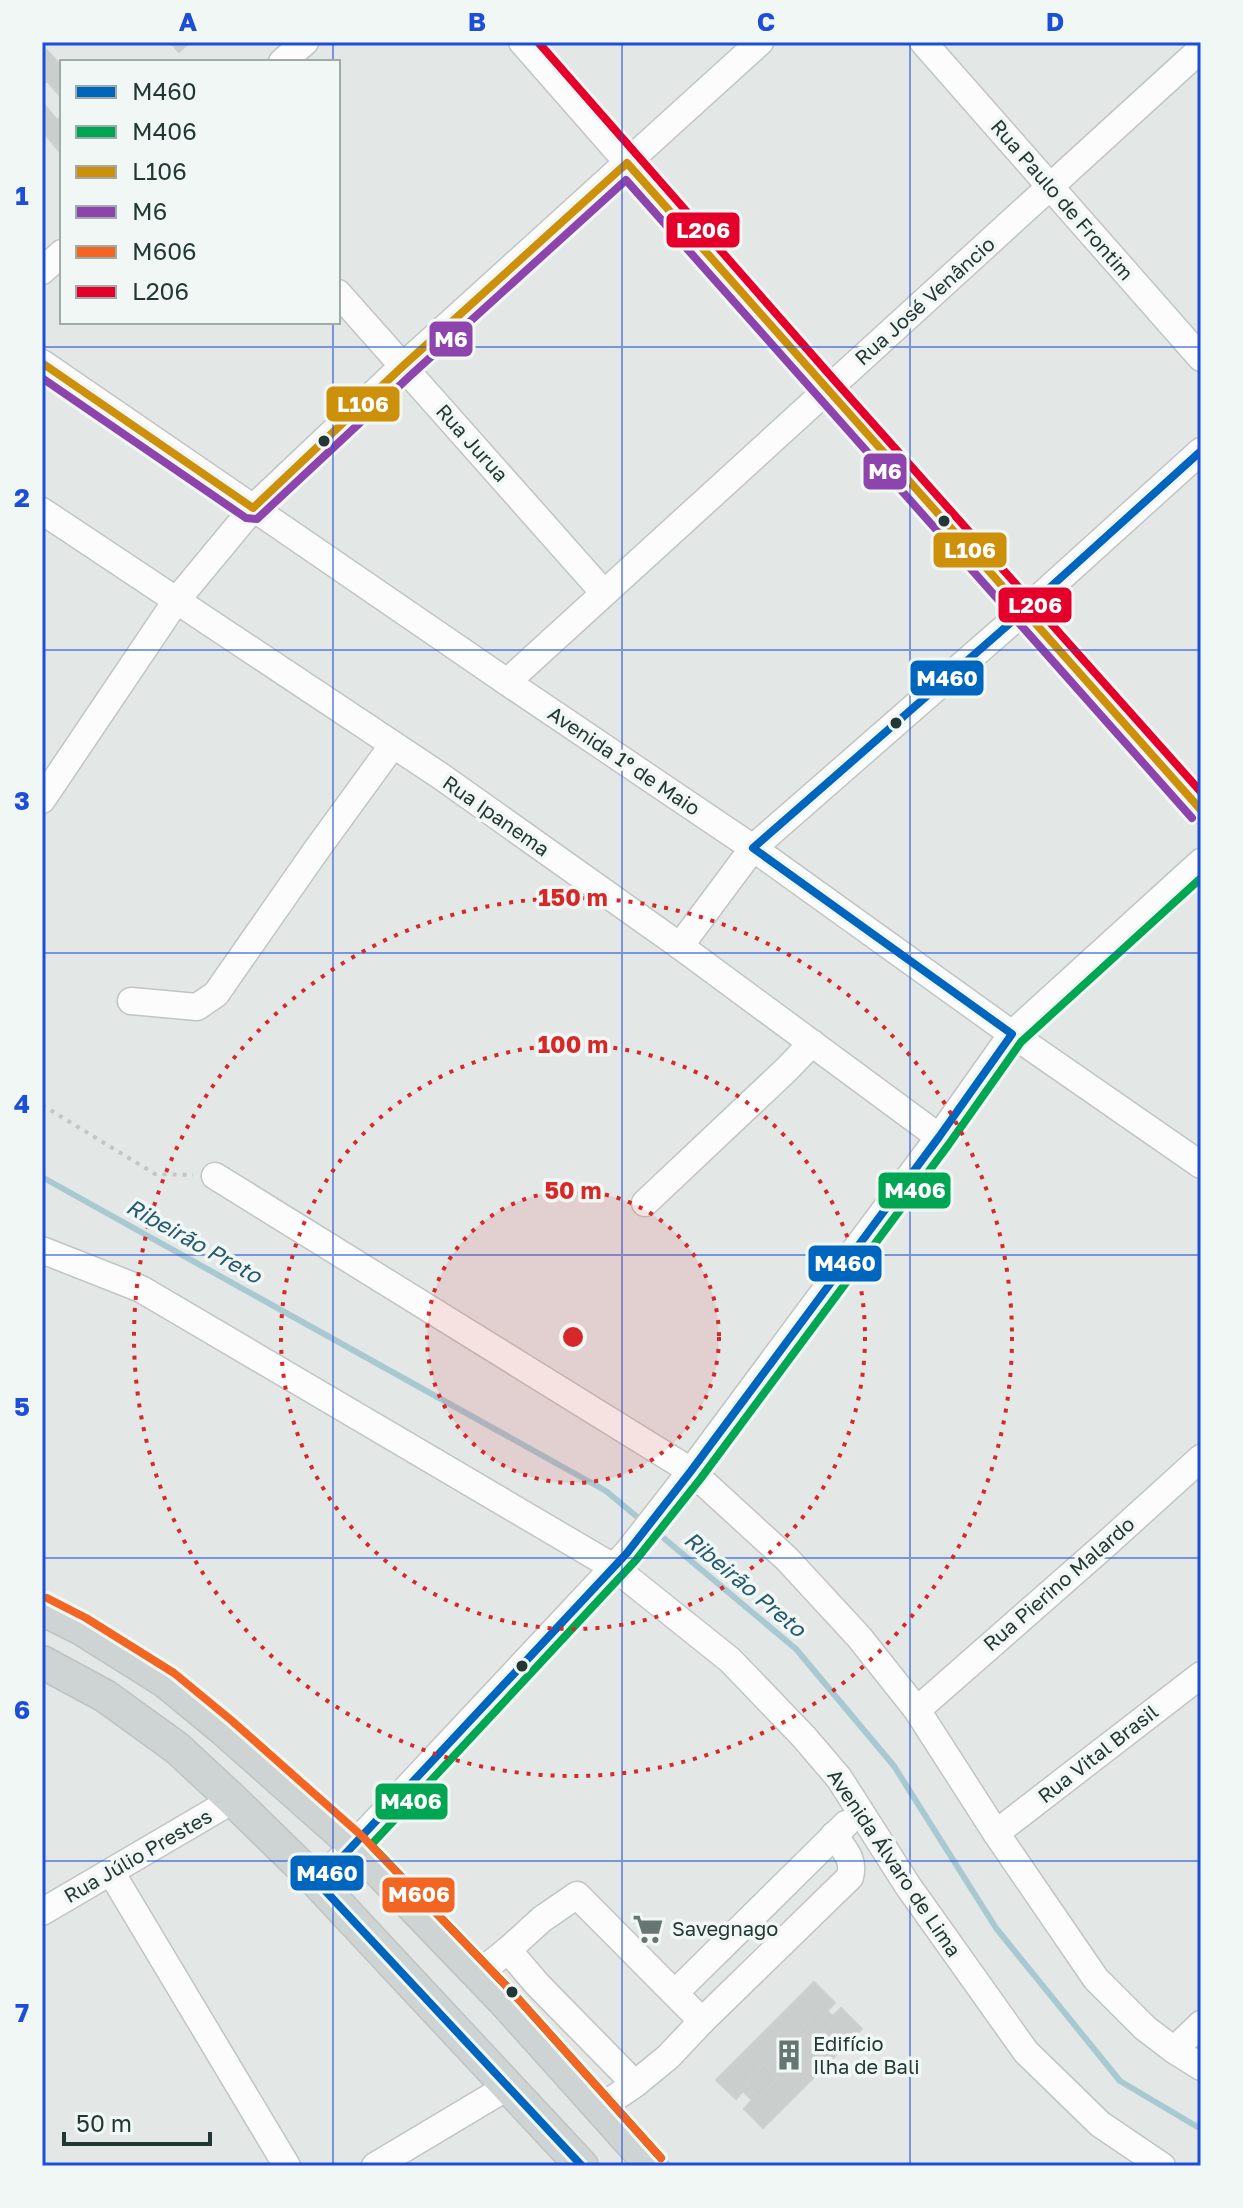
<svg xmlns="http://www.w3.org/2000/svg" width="1243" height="2208" font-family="'Golos Text',sans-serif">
  <rect width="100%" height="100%" fill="#e3e8e6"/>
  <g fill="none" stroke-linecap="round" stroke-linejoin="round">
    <g stroke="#a8c8d2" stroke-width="6">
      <path d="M42,1177L606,1491L642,1521"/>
      <path d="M654,1530L796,1649L894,1766L996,1928L1120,2081L1201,2129"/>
    </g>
  </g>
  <g fill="#cacfcd" stroke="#ccd0cf" stroke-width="2">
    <path d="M170,42H190L179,52Z"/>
    <path d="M44,47L62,67V98L47,81L42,85V49Z"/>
    <path d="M42,102L57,120L62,116V150L60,152L42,131Z"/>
    <path d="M814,1982L835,2003L827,2011L833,2016L841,2008L862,2029L763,2128L744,2109L752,2100L743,2091L736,2099L716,2080Z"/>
    <path d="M818,2011L832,2025L813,2045L799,2031Z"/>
    <path d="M764,2064L778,2078L759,2098L745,2083Z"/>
  </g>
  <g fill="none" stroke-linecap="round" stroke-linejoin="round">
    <g stroke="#c0c5c3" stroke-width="29">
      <g id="minor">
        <path d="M522,42L827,390L1201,810"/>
        <path d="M923,42L1201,358"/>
        <path d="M282,62L305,42"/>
        <path d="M42,271L62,253"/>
        <path d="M338,293L604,593"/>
        <path d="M42,363L507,682L753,848L1012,1034L1201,1165"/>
        <path d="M42,511L442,777L680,946L939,1137"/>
        <path d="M507,682L1201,49"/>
        <path d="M42,800L176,601L253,508L403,366L760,42"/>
        <path d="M680,946L753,848L1024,611L1201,451"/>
        <path d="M131,1001L197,1007L216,994L315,852L392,746"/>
        <path d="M215,1176L691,1471L787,1559L859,1637L917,1710L996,1833L1096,1979L1145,2028L1174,2050L1201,2067"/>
        <path d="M645,1203L786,1070L812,1043"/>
        <path d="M42,1250L141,1289L615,1568L730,1660L804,1737L839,1778L908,1886L1026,2052L1100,2124L1162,2166"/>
        <path d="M917,1710L1105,1545L1201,1458"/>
        <path d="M996,1833L1201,1675"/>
        <path d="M111,1872L287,2166"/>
        <path d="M318,1883L627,1553L691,1471L939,1137L1012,1034L1201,862"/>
        <path d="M42,1912L233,1800"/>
        <path d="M508,1950L537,1984L635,2084"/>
        <path d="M478,1974L508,1950L542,1919L577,1895L702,2021"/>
        <path d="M675,1993L846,1824"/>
        <path d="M1174,2050L1201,2024"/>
        <path d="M600,2108L635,2084L668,2057L702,2021L850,1877C855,1859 844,1850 834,1835"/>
        <path d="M375,2166L509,2086"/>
      </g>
    </g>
    <g stroke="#bcc4c2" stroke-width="35">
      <g id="major">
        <path d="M42,1609L80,1628L166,1682L223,1729L354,1845L504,2001L652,2166"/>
        <path d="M42,1662L105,1696L177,1748L233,1800L318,1883L582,2166"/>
      </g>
    </g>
    <path stroke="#c0c8c5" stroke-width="4" stroke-dasharray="4 6" stroke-linecap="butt" d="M42,1105L155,1174L193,1175"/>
    <use href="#minor" stroke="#fbfcfb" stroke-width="26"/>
    <use href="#major" stroke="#ced4d3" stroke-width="32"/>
    <g stroke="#f1f7f4" stroke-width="14">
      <path id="bus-1" d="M582,2166L318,1883L627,1553L691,1471L939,1137L1012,1034L753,848L1024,611L1201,451"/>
    </g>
    <g stroke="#f1f7f4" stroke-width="14">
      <path id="bus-2" d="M661,2158L513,1993L371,1845L636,1560L701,1478L949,1144L1021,1042L1201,878"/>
    </g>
    <g stroke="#f1f7f4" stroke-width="14">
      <path id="bus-3" d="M42,363L253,508L403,366L627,163L1201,810"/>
    </g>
    <g stroke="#f1f7f4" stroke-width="14">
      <path id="bus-4" d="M42,378L246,518L257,519L411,375L626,180L1192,818"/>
    </g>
    <g stroke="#f1f7f4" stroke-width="14">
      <path id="bus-5" d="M47,1598L86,1618L174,1673L231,1720L362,1836L513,1993L661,2158"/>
    </g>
    <g stroke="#f1f7f4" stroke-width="14">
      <path id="bus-6" d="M538,42L836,382L1201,792"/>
    </g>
    <use href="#bus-1" stroke="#0065bd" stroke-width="8"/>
    <use href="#bus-2" stroke="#00a651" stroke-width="8"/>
    <use href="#bus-3" stroke="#cd900b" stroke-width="8"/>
    <use href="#bus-4" stroke="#8e44ad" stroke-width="8"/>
    <use href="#bus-5" stroke="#f26522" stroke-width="8"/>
    <use href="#bus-6" stroke="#e4002b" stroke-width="8"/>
  </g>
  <path fill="none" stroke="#1d4ed8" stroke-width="2" stroke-opacity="0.55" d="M333,42V62M622,42V2166M910,42V2166M333,322V2166M42,347H1201M42,650H1201M42,953H1201M42,1255H1201M42,1558H1201M42,1861H1201"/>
  <circle cx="573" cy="1337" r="146" fill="#d62828" fill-opacity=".12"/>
  <g fill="none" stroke="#d62828" stroke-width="4" stroke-dasharray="4 8">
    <circle cx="573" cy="1337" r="146"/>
    <circle cx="573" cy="1337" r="292"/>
    <circle cx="573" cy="1337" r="439"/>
  </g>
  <defs>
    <g id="supermarket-bare" transform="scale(2.4)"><path d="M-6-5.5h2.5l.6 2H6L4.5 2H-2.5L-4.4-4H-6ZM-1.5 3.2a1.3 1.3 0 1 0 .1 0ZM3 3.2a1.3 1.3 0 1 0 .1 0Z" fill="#667673" stroke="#f1f7f4" stroke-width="2.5" paint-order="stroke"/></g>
    <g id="building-bare" transform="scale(2.4)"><path d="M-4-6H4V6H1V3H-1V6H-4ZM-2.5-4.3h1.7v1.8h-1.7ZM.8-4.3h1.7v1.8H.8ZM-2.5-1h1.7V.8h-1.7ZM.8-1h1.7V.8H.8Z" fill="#667673" stroke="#f1f7f4" stroke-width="2.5" paint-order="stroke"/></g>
  </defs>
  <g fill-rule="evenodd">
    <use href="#supermarket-bare" x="648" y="1929"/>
    <use href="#building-bare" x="789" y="2055"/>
  </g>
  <g fill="#233835" stroke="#f1f7f4" stroke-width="3">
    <circle cx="324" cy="441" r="7"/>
    <circle cx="944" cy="521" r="7"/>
    <circle cx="896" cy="723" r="7"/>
    <circle cx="522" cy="1666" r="7"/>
    <circle cx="512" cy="1992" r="7"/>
  </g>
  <g text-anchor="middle" stroke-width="7" stroke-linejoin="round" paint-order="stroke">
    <g font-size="20" fill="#233835" stroke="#f1f7f4">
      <text transform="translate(1062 200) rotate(49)" y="7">Rua Paulo de Frontim</text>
      <text transform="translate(925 301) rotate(-42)" y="7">Rua José Venâncio</text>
      <text transform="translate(472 443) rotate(48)" y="7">Rua Jurua</text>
      <text transform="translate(624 761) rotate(34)" y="7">Avenida 1º de Maio</text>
      <text transform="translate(496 816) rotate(35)" y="7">Rua Ipanema</text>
      <text transform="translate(1059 1584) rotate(-41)" y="7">Rua Pierino Malardo</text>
      <text transform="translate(1098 1754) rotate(-38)" y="7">Rua Vital Brasil</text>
      <text transform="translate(138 1856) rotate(-30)" y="7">Rua Júlio Prestes</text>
      <text transform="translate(894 1863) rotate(56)" y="7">Avenida Álvaro de Lima</text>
    </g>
    <g font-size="20" fill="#233835" stroke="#f1f7f4" text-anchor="start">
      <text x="672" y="1936">Savegnago</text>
      <text x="813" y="2051">Edifício<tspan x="813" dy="23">Ilha de Bali</tspan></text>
    </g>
    <g font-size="22" font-style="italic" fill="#25596d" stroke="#f1f7f4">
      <text transform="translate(194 1241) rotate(29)" y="8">Ribeirão Preto</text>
      <text transform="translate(745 1584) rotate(40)" y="8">Ribeirão Preto</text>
    </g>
  </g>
  <circle cx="573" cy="1337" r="12" fill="#d62828" stroke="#f1f7f4" stroke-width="4"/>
  <g font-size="24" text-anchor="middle" font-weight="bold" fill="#d62828" stroke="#f1f7f4" stroke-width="7" stroke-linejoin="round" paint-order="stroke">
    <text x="573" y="906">150 m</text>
    <text x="573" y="1053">100 m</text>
    <text x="573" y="1199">50 m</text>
  </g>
  <g stroke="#f1f7f4" stroke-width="3">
    <rect x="665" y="211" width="76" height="38" rx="8" fill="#e4002b"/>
    <rect x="428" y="320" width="46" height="38" rx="8" fill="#8e44ad"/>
    <rect x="325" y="385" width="76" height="38" rx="8" fill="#cd900b"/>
    <rect x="862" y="452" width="46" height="39" rx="8" fill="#8e44ad"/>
    <rect x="932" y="531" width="76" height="38" rx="8" fill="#cd900b"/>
    <rect x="997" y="586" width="76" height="38" rx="8" fill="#e4002b"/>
    <rect x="909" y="659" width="76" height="38" rx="8" fill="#0065bd"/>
    <rect x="877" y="1171" width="75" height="39" rx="8" fill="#00a651"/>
    <rect x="807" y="1244" width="76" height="39" rx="8" fill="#0065bd"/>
    <rect x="374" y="1782" width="75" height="39" rx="8" fill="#00a651"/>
    <rect x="289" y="1854" width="76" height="38" rx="8" fill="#0065bd"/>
    <rect x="381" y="1876" width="75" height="38" rx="8" fill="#f26522"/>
  </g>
  <g font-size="22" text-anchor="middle" font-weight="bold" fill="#fff">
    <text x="703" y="238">L206</text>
    <text x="451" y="347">M6</text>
    <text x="363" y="412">L106</text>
    <text x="885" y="479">M6</text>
    <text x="970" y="558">L106</text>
    <text x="1035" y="613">L206</text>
    <text x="947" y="686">M460</text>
    <text x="915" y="1198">M406</text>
    <text x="845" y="1271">M460</text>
    <text x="411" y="1809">M406</text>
    <text x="327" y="1881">M460</text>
    <text x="419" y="1902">M606</text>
  </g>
  <rect width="1243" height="2208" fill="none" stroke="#f1f7f4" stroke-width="88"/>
  <rect x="60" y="60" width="280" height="264" fill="#f1f7f4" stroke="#9faba8" stroke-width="2"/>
  <rect x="76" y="86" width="40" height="12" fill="#0065bd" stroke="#9faba8" stroke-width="2"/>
  <text x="132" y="100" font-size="24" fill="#233835">M460</text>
  <rect x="76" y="126" width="40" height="12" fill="#00a651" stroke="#9faba8" stroke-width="2"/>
  <text x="132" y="140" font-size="24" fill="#233835">M406</text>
  <rect x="76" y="166" width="40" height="12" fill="#cd900b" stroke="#9faba8" stroke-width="2"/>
  <text x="132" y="180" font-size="24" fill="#233835">L106</text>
  <rect x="76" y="206" width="40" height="12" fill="#8e44ad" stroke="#9faba8" stroke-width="2"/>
  <text x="132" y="220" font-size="24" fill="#233835">M6</text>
  <rect x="76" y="246" width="40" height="12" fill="#f26522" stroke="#9faba8" stroke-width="2"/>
  <text x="132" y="260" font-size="24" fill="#233835">M606</text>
  <rect x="76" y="286" width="40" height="12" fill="#e4002b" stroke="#9faba8" stroke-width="2"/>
  <text x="132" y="300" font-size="24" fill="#233835">L206</text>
  <path d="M64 2132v12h146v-12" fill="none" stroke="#233835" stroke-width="4"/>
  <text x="76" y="2132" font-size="24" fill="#233835" stroke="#f1f7f4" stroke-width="6" paint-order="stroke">50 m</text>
  <rect x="44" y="44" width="1155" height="2120" fill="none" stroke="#1d4ed8" stroke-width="3"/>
  <g font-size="26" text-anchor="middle" font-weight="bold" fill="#1d4ed8">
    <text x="188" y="31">A</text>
    <text x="477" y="31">B</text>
    <text x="766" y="31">C</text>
    <text x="1055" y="31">D</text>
    <text x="22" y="205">1</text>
    <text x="22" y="507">2</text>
    <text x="22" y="810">3</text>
    <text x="22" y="1113">4</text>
    <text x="22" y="1416">5</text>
    <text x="22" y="1719">6</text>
    <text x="22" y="2022">7</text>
  </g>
</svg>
